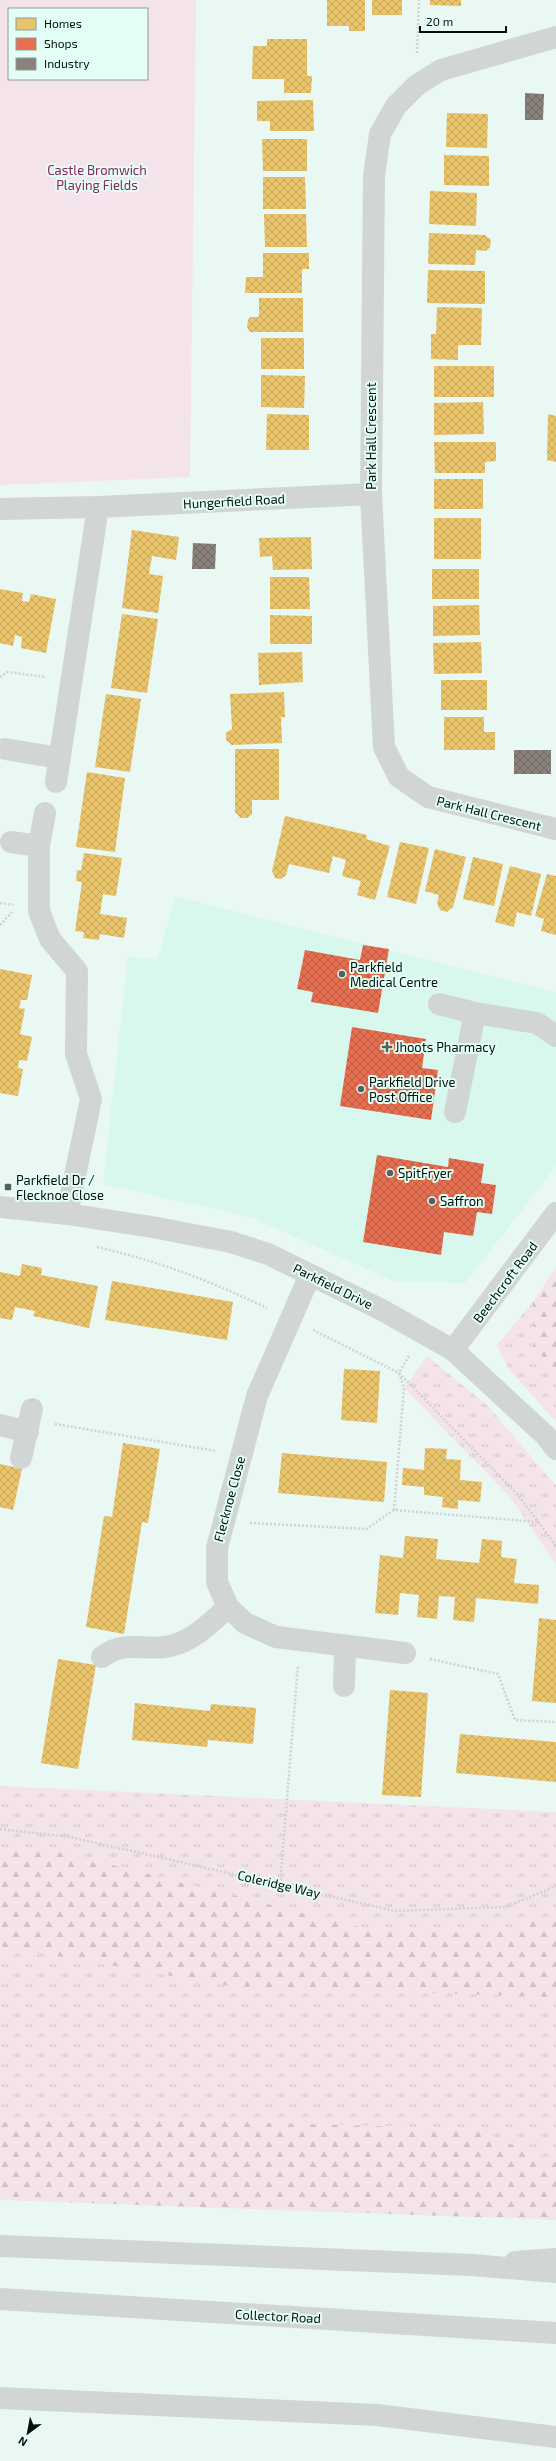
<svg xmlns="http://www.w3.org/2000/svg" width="556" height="2461" font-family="'Exo 2',sans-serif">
  <defs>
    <pattern id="grass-tufts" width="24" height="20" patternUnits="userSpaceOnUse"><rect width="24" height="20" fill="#f5e3eb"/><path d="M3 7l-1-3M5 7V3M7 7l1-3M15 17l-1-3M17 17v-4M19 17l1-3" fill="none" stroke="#d0c2c8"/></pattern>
    <pattern id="forest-firs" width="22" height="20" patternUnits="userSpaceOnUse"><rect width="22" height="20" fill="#f5e3eb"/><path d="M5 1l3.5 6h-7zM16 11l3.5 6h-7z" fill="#d0c2c8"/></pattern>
    <pattern id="homes-cross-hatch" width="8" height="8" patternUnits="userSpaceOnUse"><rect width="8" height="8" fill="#e9c46a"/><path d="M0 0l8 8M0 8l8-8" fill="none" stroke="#c6a75b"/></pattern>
    <pattern id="shops-cross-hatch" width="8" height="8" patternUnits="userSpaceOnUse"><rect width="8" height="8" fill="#e76f51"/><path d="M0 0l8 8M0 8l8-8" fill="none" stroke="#b95a42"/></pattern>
    <pattern id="industry-cross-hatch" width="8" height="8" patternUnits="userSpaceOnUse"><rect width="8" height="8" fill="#8a817c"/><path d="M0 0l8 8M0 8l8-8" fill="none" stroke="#6f6864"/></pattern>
  </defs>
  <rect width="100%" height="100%" fill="#e9f8f3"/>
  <path fill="#d8f7ed" d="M175,896L556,992V1166L465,1283L394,1281L250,1217L103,1184L128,957L158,959Z"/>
  <g fill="url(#grass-tufts)">
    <path d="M533,1302L534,1349L556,1369V1422L508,1368L497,1345Z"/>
    <path d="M427,1356L487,1405L556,1486V1564L510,1497L404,1388Z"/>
    <path d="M0,1786L556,1812V2162L471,2129L82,2117L0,2122Z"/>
  </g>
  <g fill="url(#forest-firs)">
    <path d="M556,1267V1369L534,1349L533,1302Z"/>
    <path d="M0,1847L65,1853L374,1931L493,1933L556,1914V1997L229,1986L0,1946Z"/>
    <path d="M82,2117L471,2129L556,2162V2220L0,2200V2122Z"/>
  </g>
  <path fill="#f5e3eb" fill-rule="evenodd" d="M0,0H196L190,477L0,485ZM9,9H147V79H9Z"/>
  <g fill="url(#homes-cross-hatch)">
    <path d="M327,0H365V31H349V26H327Z"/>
    <rect x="372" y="0" width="30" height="15"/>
    <path d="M430,0H461V6L430,5Z"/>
    <path d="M267,39H307V76H312L311,93H284V79H252L253,46H267Z"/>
    <path d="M313,100L314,131H270V121H257V101Z"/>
    <path d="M447,113L488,114L487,148L446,147Z"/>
    <path d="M262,139H307V171H263Z"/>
    <path d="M444,155L489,156V186L444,185Z"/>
    <path d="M263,177H305L306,209H263Z"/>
    <path d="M430,191L477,193L476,226L429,224Z"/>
    <path d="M264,214H306L307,247H265Z"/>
    <path d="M429,233L485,235L491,240L490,247L486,251L476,250L475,265L428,264Z"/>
    <path d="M263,253H309V269H302V293H245L246,277H263Z"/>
    <path d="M428,270L485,271V304L427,303Z"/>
    <path d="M259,298H303V332H250L247,327L248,320L250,317H259Z"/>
    <path d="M437,307L482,308L481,345H458V360L431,359V334H436Z"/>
    <rect x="261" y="338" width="43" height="31"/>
    <rect x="434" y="366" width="60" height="31"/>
    <path d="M261,375L305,376L304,408L261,407Z"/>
    <path d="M483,402L484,434L434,435V403Z"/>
    <path d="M267,414L309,415V450H266Z"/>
    <path d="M548,414L556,416V462L547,460Z"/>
    <path d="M434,442H496V461L485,462V473H435Z"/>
    <rect x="434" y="479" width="49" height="30"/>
    <rect x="434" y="518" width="47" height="41"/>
    <path d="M132,530L179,537L176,560L152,556L149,574L163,576L158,613L122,608Z"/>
    <path d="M311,537L312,569L273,570L272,556L260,557L259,538Z"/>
    <rect x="432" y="569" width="47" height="30"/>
    <path d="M270,577H309L310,609H270Z"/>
    <path d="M0,589L23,593L22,601L29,602L31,594L56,599L46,653L21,648L22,637L15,635L13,646L0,643Z"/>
    <path d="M479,605L480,635L433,636V606Z"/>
    <path d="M122,614L158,619L147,693L111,688Z"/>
    <path d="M270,615L312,616V644H270Z"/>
    <path d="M481,642L482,673L434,674L433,643Z"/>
    <path d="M302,652L303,682L259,685L258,653Z"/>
    <rect x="441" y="680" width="46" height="30"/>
    <path d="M284,692L285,717H281L282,743L232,745L226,740V733L232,729L230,694Z"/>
    <path d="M106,694L141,699L130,772L95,767Z"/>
    <path d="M444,717H484V732H495V750H444Z"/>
    <path d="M235,749H279V800H252V814L247,818H241L235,812Z"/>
    <path d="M87,772L125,778L115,852L76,847Z"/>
    <path d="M285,816L367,835L366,839L390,846L375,900L357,895L361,881L342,876L346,860L333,856L329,873L289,864L286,875L281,879L275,878L272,871Z"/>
    <path d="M400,842L429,848L416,904L387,897Z"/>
    <path d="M435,849L466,857L453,907L447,912L440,910L437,903L439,895L425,891Z"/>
    <path d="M84,853L122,858L116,896L103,894L100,914L127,918L124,938L100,934L99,940L83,938L84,932L75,931L82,882L76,881L77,870L81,871Z"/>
    <path d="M473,857L503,864L494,906L463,899Z"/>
    <path d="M510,866L541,874L531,916L517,912L514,927L495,922Z"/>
    <path d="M547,874L556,876V935L541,931L544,919L535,916Z"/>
    <path d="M0,969L32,975L27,1000H21L19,1008L25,1009L20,1034L32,1037L27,1061L19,1060L18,1068L23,1069L18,1096L0,1093Z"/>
    <path d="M22,1264L42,1268L41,1275L98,1286L89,1328L33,1316L35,1311L15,1307L12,1320L0,1318V1272L20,1276Z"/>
    <path d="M112,1281L233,1302L227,1340L105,1320Z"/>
    <path d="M344,1369L380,1371L377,1423L341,1420Z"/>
    <path d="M123,1443L160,1449L148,1523L142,1522L124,1634L86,1627L104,1516L112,1517Z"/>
    <path d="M425,1448L447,1449L446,1459L461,1460L460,1480L482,1482L480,1502L458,1500V1509L442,1507L443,1497L424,1495V1487L402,1485L403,1468L424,1470Z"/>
    <path d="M282,1453L387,1462L384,1502L278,1493Z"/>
    <path d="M0,1464L22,1469L13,1510L0,1507Z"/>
    <path d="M405,1536L438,1539L436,1559L479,1563L482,1539L502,1541L501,1557L517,1559L514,1583L539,1585L538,1604L476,1598L474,1622L453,1620L455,1597L439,1596L437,1619L417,1617L419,1595L400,1593L398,1615L375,1613L380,1555L403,1558Z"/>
    <path d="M539,1618L556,1620V1703L532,1701Z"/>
    <path d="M58,1659L96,1665L78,1769L41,1763Z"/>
    <path d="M390,1690L428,1693L421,1797L382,1795Z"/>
    <path d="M135,1703L210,1711L211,1704L256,1708L253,1744L208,1740L207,1747L132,1740Z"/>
    <path d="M460,1734L556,1742V1782L456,1773Z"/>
  </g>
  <g fill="url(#shops-cross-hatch)">
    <path d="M363,945L389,949L378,1013L311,1002L313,992L297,989L305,950L360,960Z"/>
    <path d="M352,1027L426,1039L422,1068L438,1070L431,1120L340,1106Z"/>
    <path d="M377,1155L448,1167L449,1158L484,1164L481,1183L496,1185L492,1214L477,1212L473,1236L444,1232L441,1255L363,1242Z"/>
  </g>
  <g fill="url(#industry-cross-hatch)">
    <path d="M525,93L544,94L543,120H525Z"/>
    <path d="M193,543L216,544L215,569H192Z"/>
    <rect x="514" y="750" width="37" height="24"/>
  </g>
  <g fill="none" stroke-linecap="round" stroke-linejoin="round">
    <g stroke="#ced2d0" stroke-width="2.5" stroke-dasharray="2 2" stroke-linecap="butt">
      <path d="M417,53L419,0"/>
      <path d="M0,677L8,672L46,677"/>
      <path d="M0,903L13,905"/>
      <path d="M0,925L12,912"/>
      <path d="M97,1247C159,1261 210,1281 267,1308"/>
      <path d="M313,1330L399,1373L518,1495L556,1546"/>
      <path d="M55,1424L216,1451"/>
      <path d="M394,1510L404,1388L399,1373L410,1354"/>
      <path d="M250,1523L366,1529L394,1510L538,1522"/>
      <path d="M430,1659L498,1674L515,1720L556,1722"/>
      <path d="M0,1829L70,1837L395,1911L506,1907L556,1886"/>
      <path d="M280,1884L298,1665"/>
    </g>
    <g stroke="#d1d5d4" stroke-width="22">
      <path d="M556,37L441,70L417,85L396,106L380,134L374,176L371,494L384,747L399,777L428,797L556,829"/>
      <path d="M0,509L98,507L371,494"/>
      <path d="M5,749L60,758"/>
      <path d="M56,782L98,507"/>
      <path d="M45,813L39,846V911L50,939L77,971L76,1054L91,1099L67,1214"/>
      <path d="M11,842L39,846"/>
      <path d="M439,1004L475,1013L537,1023L556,1036"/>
      <path d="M455,1112L475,1013"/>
      <path d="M0,1207L67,1214L152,1227L231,1242L268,1254L382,1310L453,1350L546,1436L556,1449"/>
      <path d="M310,1275L257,1396L217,1548V1582L228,1607L245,1623L276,1637L405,1653"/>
      <path d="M453,1350L556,1213"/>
      <path d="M0,1425L28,1432"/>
      <path d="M21,1458L32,1409"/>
      <path d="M102,1657C125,1639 145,1652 170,1646C193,1641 212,1622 228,1607"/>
      <path d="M344,1686L345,1646"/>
      <path d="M515,2262L556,2259"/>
    </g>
    <g stroke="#d1d5d4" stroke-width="22">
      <path d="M0,2246L472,2265L556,2272"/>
      <path d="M0,2299L556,2333"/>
      <path d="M0,2398L377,2415L556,2437"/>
    </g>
  </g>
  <g fill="#54615d" stroke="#e3fef5" stroke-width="1.5">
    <circle cx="342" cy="974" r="4"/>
    <path d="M385 1041h4v4h4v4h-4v4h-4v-4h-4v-4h4z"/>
    <circle cx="361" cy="1089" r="4"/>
    <circle cx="390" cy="1173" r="4"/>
    <rect x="4" y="1183" width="8" height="8" rx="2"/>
    <circle cx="432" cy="1201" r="4"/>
  </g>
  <g text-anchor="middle" stroke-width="4" stroke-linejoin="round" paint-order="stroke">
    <g font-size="13" fill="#8c2460" stroke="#e3fef5">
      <text x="97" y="175">Castle Bromwich<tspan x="97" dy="15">Playing Fields</tspan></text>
    </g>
    <g font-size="13" fill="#040f0c" stroke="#e3fef5">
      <text transform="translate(371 436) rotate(-90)" y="5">Park Hall Crescent</text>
      <text transform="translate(234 501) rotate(-3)" y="5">Hungerfield Road</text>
      <text transform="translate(489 813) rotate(14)" y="5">Park Hall Crescent</text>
      <text transform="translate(505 1282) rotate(-53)" y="5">Beechcroft Road</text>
      <text transform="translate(333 1286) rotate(26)" y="5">Parkfield Drive</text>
      <text transform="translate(229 1499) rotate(-75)" y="5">Flecknoe Close</text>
      <text transform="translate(279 1884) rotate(13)" y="5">Coleridge Way</text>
      <text transform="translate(278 2316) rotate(3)" y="5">Collector Road</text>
    </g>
    <g font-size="13" fill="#040f0c" stroke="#e3fef5" text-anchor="start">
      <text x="350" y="972">Parkfield<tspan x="350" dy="15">Medical Centre</tspan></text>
      <text x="395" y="1052">Jhoots Pharmacy</text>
      <text x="369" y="1087">Parkfield Drive<tspan x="369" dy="15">Post Office</tspan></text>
      <text x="398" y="1178">SpitFryer</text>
      <text x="16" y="1185">Parkfield Dr /<tspan x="16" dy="15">Flecknoe Close</tspan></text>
      <text x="440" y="1206">Saffron</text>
    </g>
  </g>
  <rect x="8" y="8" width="140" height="72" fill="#e3fef5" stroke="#8a9e98"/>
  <rect x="16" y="18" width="20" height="12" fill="#e9c46a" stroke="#8a9e98"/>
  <text x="44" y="28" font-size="12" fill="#040f0c">Homes</text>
  <rect x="16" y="38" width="20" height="12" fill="#e76f51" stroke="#8a9e98"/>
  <text x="44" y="48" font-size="12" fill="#040f0c">Shops</text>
  <rect x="16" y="58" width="20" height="12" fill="#8a817c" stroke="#8a9e98"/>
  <text x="44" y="68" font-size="12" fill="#040f0c">Industry</text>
  <g transform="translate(28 2433) rotate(212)" stroke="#e3fef5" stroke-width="3" paint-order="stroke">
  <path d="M0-3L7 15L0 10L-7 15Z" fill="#040f0c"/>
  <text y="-6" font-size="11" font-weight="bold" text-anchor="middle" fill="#040f0c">N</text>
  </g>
  <path d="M420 26v6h86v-6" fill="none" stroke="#040f0c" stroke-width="2"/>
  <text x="426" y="26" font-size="12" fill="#040f0c" stroke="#e3fef5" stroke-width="3" paint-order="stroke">20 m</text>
</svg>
